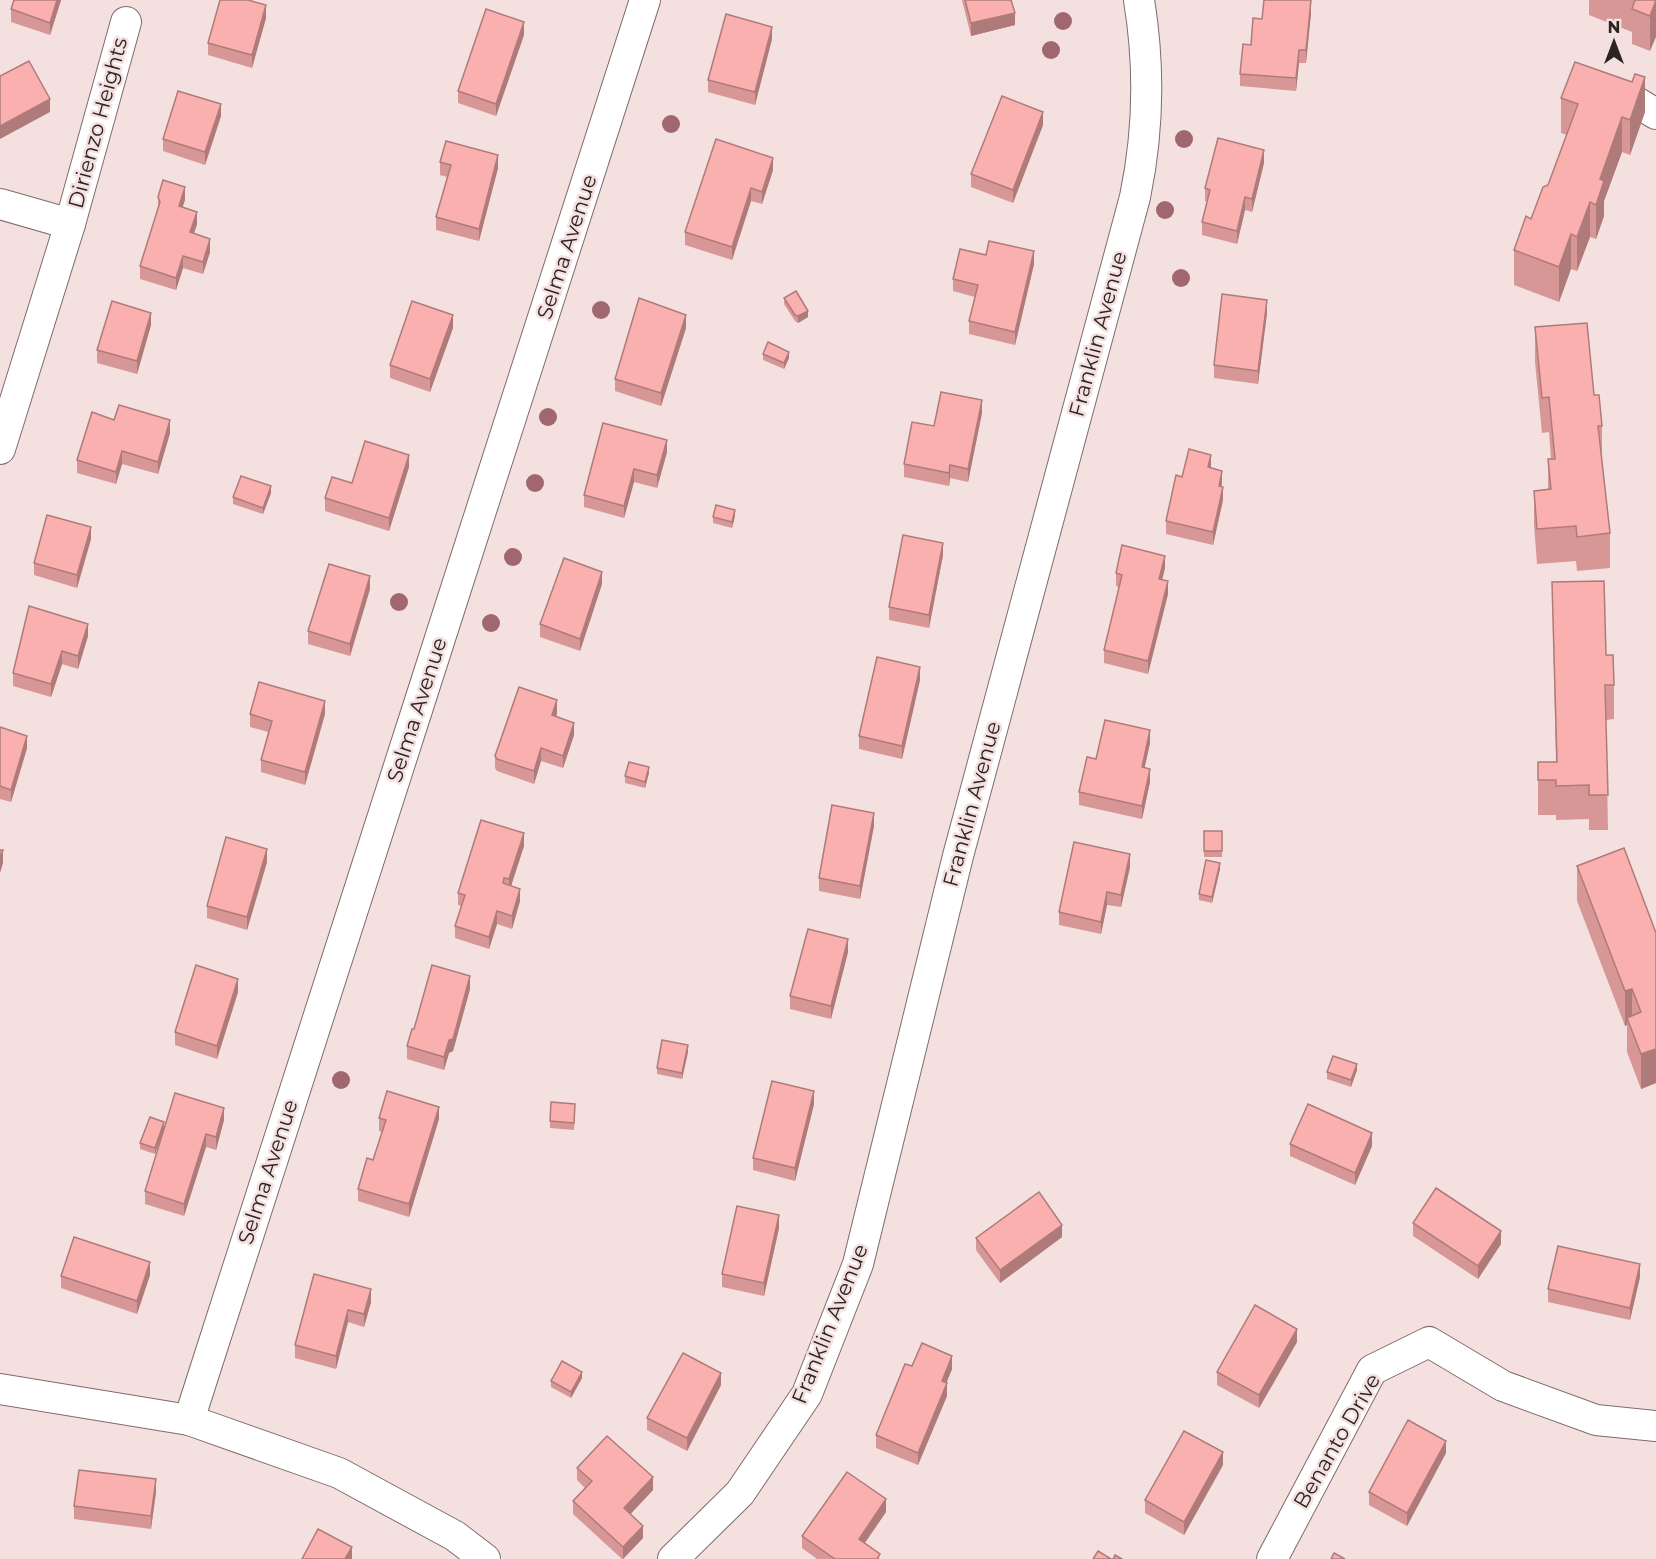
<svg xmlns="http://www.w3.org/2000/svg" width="1656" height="1559" font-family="Montserrat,sans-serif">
  <rect width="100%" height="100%" fill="#f4e0df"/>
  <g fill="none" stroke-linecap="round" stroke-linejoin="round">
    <g stroke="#7e6c6b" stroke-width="32">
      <g id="minor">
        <path d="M1633,100L1656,114"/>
        <path d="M0,204L70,224"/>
        <path d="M0,449L70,224L126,22"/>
        <path d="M0,1389L189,1420L339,1473L455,1536L485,1559"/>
        <path d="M189,1420C339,946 495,474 645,0"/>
        <path d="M673,1559L740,1493L807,1394L858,1264L958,856L1135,197C1149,130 1150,67 1139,0"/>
        <path d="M1272,1559L1372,1370L1429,1342L1503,1386L1596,1420L1656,1426"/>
      </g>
    </g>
    <use href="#minor" stroke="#fff" stroke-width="30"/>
  </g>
  <g fill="#a0676f">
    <circle cx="1063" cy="21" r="9"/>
    <circle cx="1051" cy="50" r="9"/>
    <circle cx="671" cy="124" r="9"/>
    <circle cx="1184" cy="139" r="9"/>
    <circle cx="1165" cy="210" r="9"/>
    <circle cx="1181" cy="278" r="9"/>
    <circle cx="601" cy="310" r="9"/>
    <circle cx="548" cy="417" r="9"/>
    <circle cx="535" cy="483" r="9"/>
    <circle cx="513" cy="557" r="9"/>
    <circle cx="399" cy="602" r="9"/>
    <circle cx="491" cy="623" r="9"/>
    <circle cx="341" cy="1080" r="9"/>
  </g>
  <g fill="#d79796">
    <path d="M14,0H61L50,35L11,22V9Z"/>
    <path d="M962,0H1011L1015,25L971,36Z"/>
    <path d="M1589,0H1656L1650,51L1632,44V32L1589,15Z"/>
    <path d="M1311,13L1306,63H1299L1296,91L1240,86V74L1251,45L1262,19Z"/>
    <path d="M266,18L252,68L208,55V43Z"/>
    <path d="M524,35L496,116L458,103V91Z"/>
    <path d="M772,39L755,105L708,92V80Z"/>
    <path d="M1561,98L1645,112L1630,155L1622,152L1604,201V216L1596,239L1590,237L1577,271L1571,269L1559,302L1514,285V250L1548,185L1567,135L1561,133Z"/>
    <path d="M221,116L205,165L163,151V139Z"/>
    <path d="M1043,125L1013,203L971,187V174Z"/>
    <path d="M440,162L498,168L479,241L436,230V217L447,177L440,175Z"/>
    <path d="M1264,163L1252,212L1245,210L1237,244L1202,235V222L1207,201H1205V188Z"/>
    <path d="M773,170L762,204L751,201L732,260L685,245V232Z"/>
    <path d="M158,197L185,200L182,207L197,224L194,234L210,252L203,274L183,268L176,290L140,279V266L158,209Z"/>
    <path d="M986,255L1034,264L1015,345L969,334V321L975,297L953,291V279Z"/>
    <path d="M784,298L808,317L798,323L795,321L784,304Z"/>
    <path d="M1267,313L1258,384L1214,378V365Z"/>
    <path d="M151,325L137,374L97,363V350Z"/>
    <path d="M1535,327L1594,395L1602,426V461L1610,533V568L1577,571L1576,561L1537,564L1534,525V491L1548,489V459H1551L1549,432L1542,433L1535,362Z"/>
    <path d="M453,328L430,392L390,378V365Z"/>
    <path d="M686,328L661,406L615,391V379Z"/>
    <path d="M763,354L789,358L784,369L763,360Z"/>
    <path d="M982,413L968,482L950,478L949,486L904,477V464L934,426Z"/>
    <path d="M114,420L170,433L158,474L122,464L116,484L77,473V460Z"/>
    <path d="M667,452L657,488L634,482L624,518L584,507V495Z"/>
    <path d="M409,467L389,531L325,511V498L352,483Z"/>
    <path d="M1211,468L1222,483L1221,487L1223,500L1213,545L1166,534V521L1182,477Z"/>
    <path d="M271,493L263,514L233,504V497Z"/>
    <path d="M735,516L732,528L713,523V517Z"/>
    <path d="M91,539L77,588L34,575V563Z"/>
    <path d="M943,555L929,628L889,620V607Z"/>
    <path d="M1165,568L1162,580L1168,594L1148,674L1104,663V650L1119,587L1116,586V573Z"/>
    <path d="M1552,582L1606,655L1614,685V719L1606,720L1608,830H1589V819L1556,820V815H1538V762H1556Z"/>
    <path d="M602,584L580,651L540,637V624Z"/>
    <path d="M370,589L350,656L308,644V631Z"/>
    <path d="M88,636L78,669L62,664L51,697L13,686V673Z"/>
    <path d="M920,680L902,759L859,749V736Z"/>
    <path d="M557,713L556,717L574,735L563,768L541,761L534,784L497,771L495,768V756Z"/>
    <path d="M250,714H325L305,785L261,772V760L268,732L250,727Z"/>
    <path d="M0,727L27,748L11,802L0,799Z"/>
    <path d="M1150,743L1144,768L1150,782L1142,819L1079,805V792L1096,759Z"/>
    <path d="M649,773L645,788L625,783V776Z"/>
    <path d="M874,826L860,899L819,891V878Z"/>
    <rect x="1204" y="831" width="18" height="26"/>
    <path d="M524,846L511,886L520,901L512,929L497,924L489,949L455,938V926L461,906L458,905V893Z"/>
    <path d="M267,862L247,930L207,918V906Z"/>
    <path d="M1577,866L1656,933V1083L1641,1089L1627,1052V1025L1625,1026L1577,901Z"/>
    <path d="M1130,867L1121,907L1107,905L1101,934L1059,925V912Z"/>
    <path d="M1220,869L1212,903L1199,900V894Z"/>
    <path d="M848,952L831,1019L790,1009V996Z"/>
    <path d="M470,989L453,1051L449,1053L444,1070L407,1059V1046L414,1029Z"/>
    <path d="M238,992L217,1059L175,1045V1032Z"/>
    <path d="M688,1052L682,1079L657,1074V1068Z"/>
    <path d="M1357,1070L1351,1087L1327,1079V1072Z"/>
    <path d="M175,1093L224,1120L216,1150L206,1147L184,1216L145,1204V1191Z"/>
    <path d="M814,1104L795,1181L753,1170V1158Z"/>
    <path d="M575,1111L574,1130L550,1128V1121Z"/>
    <path d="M379,1118L439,1119L409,1217L358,1201V1189L373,1160L382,1132L379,1131Z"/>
    <path d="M164,1129L155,1154L140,1149V1143Z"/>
    <path d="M1290,1144L1372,1146L1355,1185L1290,1156Z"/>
    <path d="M1413,1223L1501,1244L1478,1279L1413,1236Z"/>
    <path d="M779,1228L764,1296L722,1287V1274Z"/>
    <path d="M1062,1237L1000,1283L976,1250V1238Z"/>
    <path d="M314,1274L371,1302L364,1327L348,1322L336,1369L295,1358V1345Z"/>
    <path d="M150,1275L137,1314L61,1288V1276Z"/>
    <path d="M1640,1277L1630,1320L1548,1302V1289Z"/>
    <path d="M1297,1342L1259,1408L1217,1385V1372Z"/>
    <path d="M912,1366L952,1369L946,1383L947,1396L918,1465L876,1448V1435Z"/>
    <path d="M582,1378L571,1398L551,1387V1381Z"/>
    <path d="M721,1385L687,1451L647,1430V1418Z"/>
    <path d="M1446,1453L1407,1526L1369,1505V1492Z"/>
    <path d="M1223,1465L1184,1535L1145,1513V1500Z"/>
    <path d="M577,1468L653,1490L630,1514L643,1538L623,1559H622L573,1514V1501L585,1488L577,1480Z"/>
    <path d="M156,1492L151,1529L74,1519V1506Z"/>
    <path d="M886,1512L865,1543L880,1559H817L802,1548V1536Z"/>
  </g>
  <g fill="#af7b7a">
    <path d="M57,0H61L50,35V23Z"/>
    <path d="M1311,0V13L1306,63V50Z"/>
    <path d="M1656,2V37L1650,51V16Z"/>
    <path d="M266,5V18L252,68V55Z"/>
    <path d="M1015,13V25L971,36V23Z"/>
    <path d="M524,22V35L496,116V104Z"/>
    <path d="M772,27V39L755,105V92Z"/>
    <path d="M1299,50V63L1296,91V78Z"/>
    <path d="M1645,77V112L1630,155V120Z"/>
    <path d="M50,99V112L0,139V126Z"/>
    <path d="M221,104V116L205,165V152Z"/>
    <path d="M1043,112V125L1013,203V190Z"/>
    <path d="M1622,117V152L1604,201V216L1596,239V205L1600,179Z"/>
    <path d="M1264,150V163L1252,212V199Z"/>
    <path d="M498,155V168L479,241V229Z"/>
    <path d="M773,158V170L762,204V192Z"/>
    <path d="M185,187V200L179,218V206Z"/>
    <path d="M751,188V201L732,260V247Z"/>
    <path d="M1245,197V210L1237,244V231Z"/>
    <path d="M1590,202V237L1577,271V237Z"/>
    <path d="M197,212V224L190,245V232Z"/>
    <path d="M1571,234V269L1559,302V267Z"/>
    <path d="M210,239V252L203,274V262Z"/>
    <path d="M1034,251V264L1015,345V332Z"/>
    <path d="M183,256V268L176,290V278Z"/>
    <path d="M1267,300V313L1258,384V371Z"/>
    <path d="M808,311V317L798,323V316Z"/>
    <path d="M151,313V325L137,374V361Z"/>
    <path d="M453,315V328L430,392V379Z"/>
    <path d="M686,315V328L661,406V393Z"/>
    <path d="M789,352V358L784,369V363Z"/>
    <path d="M982,400V413L968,482V469Z"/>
    <path d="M170,420V433L158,474V462Z"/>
    <path d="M667,440V452L657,488V475Z"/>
    <path d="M122,451V464L116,484V472Z"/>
    <path d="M409,455V467L389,531V518Z"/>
    <path d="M1211,455V467L1208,480V467Z"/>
    <path d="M950,465V478L949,486V473Z"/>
    <path d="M634,469V482L624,518V506Z"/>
    <path d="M1222,471V483L1219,499V486Z"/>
    <path d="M271,486V493L263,514V508Z"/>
    <path d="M1223,487V500L1213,545V532Z"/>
    <path d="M735,510V516L732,528V522Z"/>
    <path d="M91,527V539L77,588V575Z"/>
    <path d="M943,543V555L929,628V615Z"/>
    <path d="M1165,556V568L1159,592V579Z"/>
    <path d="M602,572V584L580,651V639Z"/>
    <path d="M370,576V589L350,656V644Z"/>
    <path d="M1168,581V594L1148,674V661Z"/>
    <path d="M88,624V636L78,669V656Z"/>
    <path d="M62,651V664L51,697V684Z"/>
    <path d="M920,667V680L902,759V746Z"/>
    <path d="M557,700V713L552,728V715Z"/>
    <path d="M325,701V714L305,785V772Z"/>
    <path d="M574,723V735L563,768V756Z"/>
    <path d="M1150,730V743L1142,780V767Z"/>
    <path d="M27,736V748L11,802V790Z"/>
    <path d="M541,748V761L534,784V771Z"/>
    <path d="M649,767V773L645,788V782Z"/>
    <path d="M1150,769V782L1142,819V806Z"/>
    <path d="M874,813V826L860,899V886Z"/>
    <path d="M524,833V846L509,892V879Z"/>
    <path d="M267,849V862L247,930V917Z"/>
    <path d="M3,850V863L0,873V860Z"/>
    <path d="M1130,854V867L1121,907V895Z"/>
    <path d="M1220,863V869L1212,903V897Z"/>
    <path d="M520,889V901L512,929V916Z"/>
    <path d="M1107,892V905L1101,934V922Z"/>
    <path d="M497,911V924L489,949V937Z"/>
    <path d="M848,939V952L831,1019V1006Z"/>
    <path d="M470,976V989L453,1051L449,1053L444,1070V1057L449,1040Z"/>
    <path d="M238,979V992L217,1059V1046Z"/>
    <path d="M1632,989V1023L1627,1018V1025L1625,1026V991Z"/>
    <path d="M688,1045V1052L682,1079V1073Z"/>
    <path d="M1656,1049V1083L1641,1089V1054Z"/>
    <path d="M1357,1064V1070L1351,1087V1080Z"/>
    <path d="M814,1091V1104L795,1181V1168Z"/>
    <path d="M439,1107V1119L409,1217V1204Z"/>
    <path d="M224,1108V1120L216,1150V1137Z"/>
    <path d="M164,1122V1129L155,1154V1148Z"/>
    <path d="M1372,1133V1146L1355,1185V1173Z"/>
    <path d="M206,1134V1147L184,1216V1204Z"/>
    <path d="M779,1215V1228L764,1296V1283Z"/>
    <path d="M1062,1225V1237L1000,1283V1270Z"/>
    <path d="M1501,1231V1244L1478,1279V1266Z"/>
    <path d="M150,1262V1275L137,1314V1301Z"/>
    <path d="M1640,1264V1277L1630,1320V1308Z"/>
    <path d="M371,1289V1302L364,1327V1314Z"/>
    <path d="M348,1310V1322L336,1369V1356Z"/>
    <path d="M1297,1329V1342L1259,1408V1395Z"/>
    <path d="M952,1356V1369L942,1394V1381Z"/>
    <path d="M582,1372V1378L571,1398V1392Z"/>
    <path d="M721,1373V1385L687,1451V1438Z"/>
    <path d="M947,1383V1396L918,1465V1453Z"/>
    <path d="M1446,1441V1453L1407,1526V1513Z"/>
    <path d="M1223,1452V1465L1184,1535V1522Z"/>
    <path d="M653,1477V1490L624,1521V1508Z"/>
    <path d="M156,1479V1492L151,1529V1516Z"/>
    <path d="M886,1499V1512L859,1551V1539Z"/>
    <path d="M643,1526V1538L623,1559V1547Z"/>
    <path d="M352,1547V1559H345Z"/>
  </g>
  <g fill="#fab0af" stroke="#af7b7a" stroke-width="1.5">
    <path d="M14,0H57L50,23L11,9Z"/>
    <path d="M220,0H248L266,5L252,55L208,43Z"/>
    <path d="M965,0H1011L1015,13L971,23Z"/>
    <path d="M1264,0H1311L1306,50H1299L1296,78L1240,74L1243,44L1251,45L1253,18L1262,19Z"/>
    <path d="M1635,0H1656L1650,16L1632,9Z"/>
    <path d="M486,9L524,22L496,104L458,91Z"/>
    <path d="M726,14L772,27L755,92L708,80Z"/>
    <path d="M29,61L50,99L0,126V76Z"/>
    <path d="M1575,62L1632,82L1635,74L1645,77L1630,120L1622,117L1600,179L1604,181L1596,205L1590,202L1577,237L1571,234L1559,267L1514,250L1526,216L1531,219L1543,187L1548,185L1578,104L1561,98Z"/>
    <path d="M178,91L221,104L205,152L163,139Z"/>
    <path d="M1002,96L1043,112L1013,190L971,174Z"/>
    <path d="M1218,138L1264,150L1252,199L1245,197L1237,231L1202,222L1210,190L1205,188Z"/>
    <path d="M716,139L773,158L762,192L751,188L732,247L685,232Z"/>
    <path d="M446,141L498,155L479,229L436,217L451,165L440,162Z"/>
    <path d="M163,180L185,187L179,206L197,212L190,232L210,239L203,262L183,256L176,278L140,266L160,202L158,197Z"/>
    <path d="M989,241L1034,251L1015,332L969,321L978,285L953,279L960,249L986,255Z"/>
    <path d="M796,291L808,311L798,316L795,315L784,298Z"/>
    <path d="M1222,294L1267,300L1258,371L1214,365Z"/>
    <path d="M639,298L686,315L661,393L615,379Z"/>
    <path d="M112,301L151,313L137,361L97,350Z"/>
    <path d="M412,301L453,315L430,379L390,365Z"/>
    <path d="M1587,323L1594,395H1599L1602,426H1598L1610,533L1577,537L1576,526L1537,529L1534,491L1551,489L1548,459H1555L1549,397L1542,398L1535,327Z"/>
    <path d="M768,342L789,352L784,363L763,354Z"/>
    <path d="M941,392L982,400L968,469L950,465L949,473L904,464L912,422L934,426Z"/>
    <path d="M119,405L170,420L158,462L122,451L116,472L77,460L92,412L114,420Z"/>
    <path d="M603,423L667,440L657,475L634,469L624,506L584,495Z"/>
    <path d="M365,441L409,455L389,518L325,498L332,477L352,483Z"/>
    <path d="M1189,449L1211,455L1208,467L1222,471L1219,486L1223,487L1213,532L1166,521L1176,475L1182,477Z"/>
    <path d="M241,476L271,486L263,508L233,497Z"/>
    <path d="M716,505L735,510L732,522L713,517Z"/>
    <path d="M47,515L91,527L77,575L34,563Z"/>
    <path d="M903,535L943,543L929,615L889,607Z"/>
    <path d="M1122,545L1165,556L1159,579L1168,581L1148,661L1104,650L1122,575L1116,573Z"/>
    <path d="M564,558L602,572L580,639L540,624Z"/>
    <path d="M329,564L370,576L350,644L308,631Z"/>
    <path d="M1604,581L1606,655H1613L1614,685H1605L1608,795H1589V785L1556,786V780H1538V762H1557L1552,582Z"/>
    <path d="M29,606L88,624L78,656L62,651L51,684L13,673Z"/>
    <path d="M877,657L920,667L902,746L859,736Z"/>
    <path d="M259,682L325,701L305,772L261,760L272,721L250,714Z"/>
    <path d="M519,687L557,700L552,715L574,723L563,756L541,748L534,771L497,759L495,756Z"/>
    <path d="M1105,720L1150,730L1142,767L1150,769L1142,806L1079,792L1087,757L1096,759Z"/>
    <path d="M0,727L27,736L11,790L0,786Z"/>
    <path d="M629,762L649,767L645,782L625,776Z"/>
    <path d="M832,805L874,813L860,886L819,878Z"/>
    <path d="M481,820L524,833L509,879L504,878L503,883L520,889L512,916L497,911L489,937L455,926L465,895L458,893Z"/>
    <rect x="1204" y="831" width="18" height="20"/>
    <path d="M226,837L267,849L247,917L207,906Z"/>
    <path d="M1074,842L1130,854L1121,895L1107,892L1101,922L1059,912Z"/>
    <path d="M1624,848L1656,933V1049L1641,1054L1627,1018L1641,1012L1632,989L1625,991L1577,866Z"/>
    <path d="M0,850H3L0,860Z"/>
    <path d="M1206,860L1220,863L1212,897L1199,894Z"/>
    <path d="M808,929L848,939L831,1006L790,996Z"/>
    <path d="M196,965L238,979L217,1046L175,1032Z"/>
    <path d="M432,965L470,976L453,1039L449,1040L444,1057L407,1046L412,1029H414Z"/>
    <path d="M662,1040L688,1045L682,1073L657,1068Z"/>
    <path d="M1333,1056L1357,1064L1351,1080L1327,1072Z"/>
    <path d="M772,1081L814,1091L795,1168L753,1158Z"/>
    <path d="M387,1091L439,1107L409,1204L358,1189L367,1158L373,1160L386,1120L379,1118Z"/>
    <path d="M175,1093L224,1108L216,1137L206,1134L184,1204L145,1191Z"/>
    <path d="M551,1102L575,1104L574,1123L550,1121Z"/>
    <path d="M1308,1104L1372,1133L1355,1173L1290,1144Z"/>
    <path d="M150,1117L164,1122L155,1148L140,1143Z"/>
    <path d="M1436,1188L1501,1231L1478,1266L1413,1223Z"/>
    <path d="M1039,1192L1062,1225L1000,1270L976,1238Z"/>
    <path d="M737,1206L779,1215L764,1283L722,1274Z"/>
    <path d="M74,1237L150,1262L137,1301L61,1276Z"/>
    <path d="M1558,1246L1640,1264L1630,1308L1548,1289Z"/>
    <path d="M314,1274L371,1289L364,1314L348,1310L336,1356L295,1345Z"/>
    <path d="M1255,1305L1297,1329L1259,1395L1217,1372Z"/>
    <path d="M922,1343L952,1356L942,1381L947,1383L918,1453L876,1435L905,1364L912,1366Z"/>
    <path d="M683,1353L721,1373L687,1438L647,1418Z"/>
    <path d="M562,1361L582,1372L571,1392L551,1381Z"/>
    <path d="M1408,1420L1446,1441L1407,1513L1369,1492Z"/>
    <path d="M1184,1431L1223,1452L1184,1522L1145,1500Z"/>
    <path d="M607,1436L653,1477L624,1508L643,1526L623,1547L573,1501L592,1481L577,1468Z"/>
    <path d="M79,1470L156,1479L151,1516L74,1506Z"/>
    <path d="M847,1472L886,1499L859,1539L880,1554L877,1559H835L802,1536Z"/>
    <path d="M318,1529L352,1547L345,1559H302Z"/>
    <path d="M1098,1551L1111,1559H1093Z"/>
    <path d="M1334,1553L1345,1559H1331Z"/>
    <path d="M1115,1555L1122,1559H1113Z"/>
  </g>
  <g text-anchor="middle" stroke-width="5" stroke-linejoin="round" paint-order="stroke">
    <g font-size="21" fill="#2c2424" stroke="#f4e0df">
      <text transform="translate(98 123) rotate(-75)" y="7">Dirienzo Heights</text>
      <text transform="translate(567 247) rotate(-72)" y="7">Selma Avenue</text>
      <text transform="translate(1098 334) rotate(-75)" y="7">Franklin Avenue</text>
      <text transform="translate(417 710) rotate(-72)" y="7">Selma Avenue</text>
      <text transform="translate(972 804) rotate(-75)" y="7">Franklin Avenue</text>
      <text transform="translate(268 1172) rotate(-72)" y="7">Selma Avenue</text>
      <text transform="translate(830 1324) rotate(-68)" y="7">Franklin Avenue</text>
      <text transform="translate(1337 1441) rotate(-60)" y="7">Benanto Drive</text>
    </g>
  </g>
  <g transform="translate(1614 42)" stroke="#f4e0df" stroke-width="4.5" paint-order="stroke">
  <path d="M0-4.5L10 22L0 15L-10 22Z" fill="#2c2424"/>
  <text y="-9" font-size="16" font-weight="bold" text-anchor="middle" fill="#2c2424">N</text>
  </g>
</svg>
